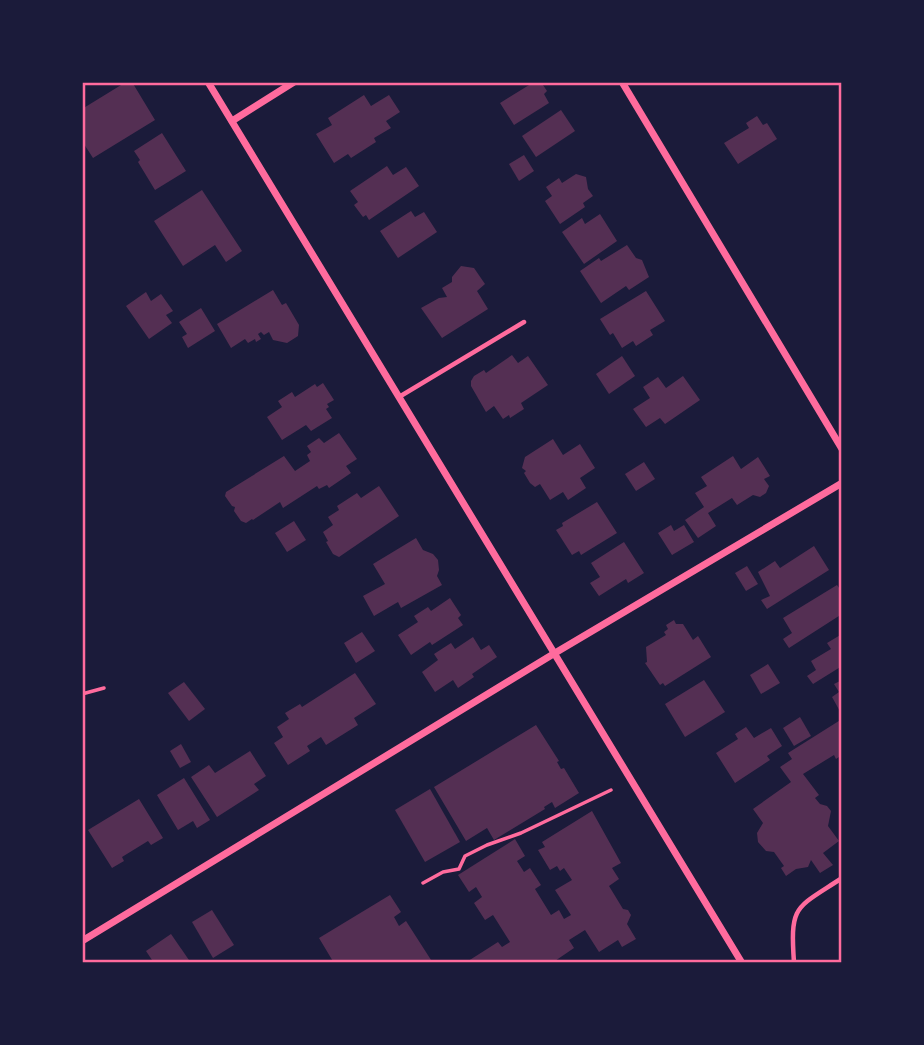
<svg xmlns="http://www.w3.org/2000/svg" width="924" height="1045" font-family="'Fira Sans Condensed',sans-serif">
  <rect width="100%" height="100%" fill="#1b1b3a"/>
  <g fill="#542f53">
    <path d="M126,82H132L155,120L93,158L82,141L84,127L82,109Z"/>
    <path d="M534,82H541L547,91L544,94L549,103L514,125L500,103Z"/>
    <path d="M364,95L371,106L389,95L400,112L386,121L391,128L374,138L376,142L351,158L348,154L334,163L316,134L332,125L328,118Z"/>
    <path d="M561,110L575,131L536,157L522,136Z"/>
    <path d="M757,116L763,125L767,123L777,139L738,164L724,143L749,128L746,123Z"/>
    <path d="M162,133L186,171L155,190L138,162L140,160L134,151Z"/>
    <path d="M524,155L534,171L519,181L509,164Z"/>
    <path d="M387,166L393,175L406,167L419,186L369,220L366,215L363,217L354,205L358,202L350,191Z"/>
    <path d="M576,174L586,177L588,189L593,196L583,203L585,207L560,224L545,201L552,196L546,187L559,178L562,183Z"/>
    <path d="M202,190L242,251L226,262L215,245L183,266L154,221Z"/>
    <path d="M411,211L415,217L424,212L437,232L398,258L380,231Z"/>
    <path d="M600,214L617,241L584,264L562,232L582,218L585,224Z"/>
    <path d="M627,245L636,258L642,260L649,277L629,290L626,286L601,303L580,271L599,258L601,261Z"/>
    <path d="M461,266L474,268L485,284L477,291L488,309L442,338L421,308L439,298L447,297L442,288L452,282V277Z"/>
    <path d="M273,290L282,305L286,303L299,325L298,336L287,343L273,340L269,332L264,335L261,332L258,334L261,339L256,342L255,339L248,343L245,339L231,348L217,324Z"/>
    <path d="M646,291L665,321L650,330L653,335L636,346L633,341L622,348L613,333L610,335L600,319Z"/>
    <path d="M146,292L151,301L161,294L173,311L166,315L172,323L149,339L126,306Z"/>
    <path d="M201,308L215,331L188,348L182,337L187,334L179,322Z"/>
    <path d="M512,355L518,363L528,356L548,385L521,403L524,409L510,418L509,415L503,419L494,406L486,412L471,386V381L474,376L484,370L486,373Z"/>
    <path d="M622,356L635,376L609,394L596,374Z"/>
    <path d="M683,376L700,400L665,424L660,418L646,427L633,409L650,398L643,387L658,377L666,388Z"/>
    <path d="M323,383L334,400L327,404L329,407L326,409L332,418L311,431L306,425L282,440L267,417L282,407L278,401L292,392L295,397L315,384L317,387Z"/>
    <path d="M339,433L357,459L346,466L351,473L329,488L327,485L319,489L317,486L283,508L280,502L253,520L252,519L246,523L241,521L234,511L235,507L232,506L225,496L226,492L284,456L295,471L310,461L307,455L311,452L307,446L319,438L324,443Z"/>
    <path d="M553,439L563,455L580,444L595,468L580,478L586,488L568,500L563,492L550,500L540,484L535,487L530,483L524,473L526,471L522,468L525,457Z"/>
    <path d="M733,456L741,469L758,457L770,476L764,479L769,486L766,493L760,497L753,495L737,505L732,498L708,513L716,526L698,538L685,520L704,507L695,493L707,486L701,477Z"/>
    <path d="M644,462L655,479L636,491L625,474Z"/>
    <path d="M379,486L399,516L339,557L333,554L326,542L328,541L323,532L333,525L328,517L339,510L337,506L357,493L361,498Z"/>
    <path d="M597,502L617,533L581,555L579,551L572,555L556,530L563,526L562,523Z"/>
    <path d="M294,521L306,540L287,552L275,533Z"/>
    <path d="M671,525L674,531L684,525L694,542L672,555L658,533Z"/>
    <path d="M416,538L423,550L433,554L438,560L439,570L437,576L442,585L401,608L398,602L374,616L363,596L385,584L373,564Z"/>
    <path d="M624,542L644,573L628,583L626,579L599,596L590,583L600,577L591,563Z"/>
    <path d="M814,546L829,570L767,609L761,600L770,596L758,572L775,561L780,568Z"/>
    <path d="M747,566L758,584L746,591L735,573Z"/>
    <path d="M837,585L842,592V614L789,648L783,639L792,633L783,618Z"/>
    <path d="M450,598L461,615L458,618L463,625L432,645L430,642L411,655L398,635L418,622L414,616L428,607L431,611Z"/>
    <path d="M674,620L676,624H683L693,640L698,636L711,657L665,686L663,683L660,685L645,663L647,662L646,647L666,635L664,632L668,629L666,625Z"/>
    <path d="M362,632L375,651L356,663L344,643Z"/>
    <path d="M842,634V666L813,684L807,676L816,670L811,661L831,649L827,643Z"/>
    <path d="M473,637L481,650L489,645L497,657L472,674L474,677L458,688L453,680L435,692L422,672L438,660L434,654L451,643L455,649Z"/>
    <path d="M768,664L780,683L761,694L750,675Z"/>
    <path d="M355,673L376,704L354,718L358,725L326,745L321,737L307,746L310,751L288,765L274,743L283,737L277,727L289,719L285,713L300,704L302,707Z"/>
    <path d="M704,680L725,712L685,737L665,704Z"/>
    <path d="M842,680V715L832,697L839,692L834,684Z"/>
    <path d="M184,682L205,709L189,721L168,693Z"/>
    <path d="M800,717L811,736L794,746L783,728Z"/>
    <path d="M842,719V755L836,759L834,755L803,774L819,795L815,798L820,804L827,806L831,811L828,826L839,841L823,853L833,865L820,873L811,860L808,867L796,869L786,876L781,868L784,866L774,852L766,851L758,842L757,833L763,823L753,809L791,782L780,767L792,759L788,753Z"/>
    <path d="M536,725L559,761L557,762L561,769L564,768L579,793L555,808L552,802L544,807L545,809L494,840L487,828L466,841L434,787Z"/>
    <path d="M746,727L754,738L771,728L782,746L767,756L770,760L735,783L716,753L738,739L735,734Z"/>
    <path d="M181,744L191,762L180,768L170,751Z"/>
    <path d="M250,751L266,776L254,784L259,790L217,817L191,777L209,765L215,773Z"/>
    <path d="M184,778L210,820L197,828L193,821L178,830L157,795Z"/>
    <path d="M430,789L460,842L425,862L395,810Z"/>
    <path d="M139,799L163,838L151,845L148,841L122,857L124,861L112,868L88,830Z"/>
    <path d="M592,811L621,863L612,868L619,879L609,886L623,909L628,910L631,915L627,924L636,939L622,947L618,940L599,952L585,930L569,940L574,948L552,963H465L498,942L502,947L510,942L493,915L485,920L474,903L482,897L476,887L469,892L458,875L515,839L525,856L517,861L524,872L530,868L541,885L535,889L551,915L559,910L564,919L571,915L555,890L572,880L564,868L560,871L557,866L550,870L538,850L545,847L542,842Z"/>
    <path d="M390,895L401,912L394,917L399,926L406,921L433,963H334L319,938Z"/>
    <path d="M212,910L234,945L213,958L192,922Z"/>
    <path d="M171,934L191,963H154L146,951Z"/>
  </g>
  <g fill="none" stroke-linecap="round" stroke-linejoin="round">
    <g stroke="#ff6b9d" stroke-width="3.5">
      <path d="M82,694L104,688"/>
      <path d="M423,883L443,872L459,869L465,856L487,845L521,833L611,790"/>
    </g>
    <g stroke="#ff6b9d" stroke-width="4.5">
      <path d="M399,397L524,322"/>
      <path d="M794,963C790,904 795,909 842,878"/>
    </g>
    <g stroke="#ff6b9d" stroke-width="7">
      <path d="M208,82L742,963"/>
      <path d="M622,82L842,449"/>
      <path d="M232,121L294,82"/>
      <path d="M82,941L555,653L842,483"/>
    </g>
  </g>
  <rect width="924" height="1045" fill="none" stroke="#1b1b3a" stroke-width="168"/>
  <rect x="84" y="84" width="756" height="877" fill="none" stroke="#ff6b9d" stroke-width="2.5"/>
</svg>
